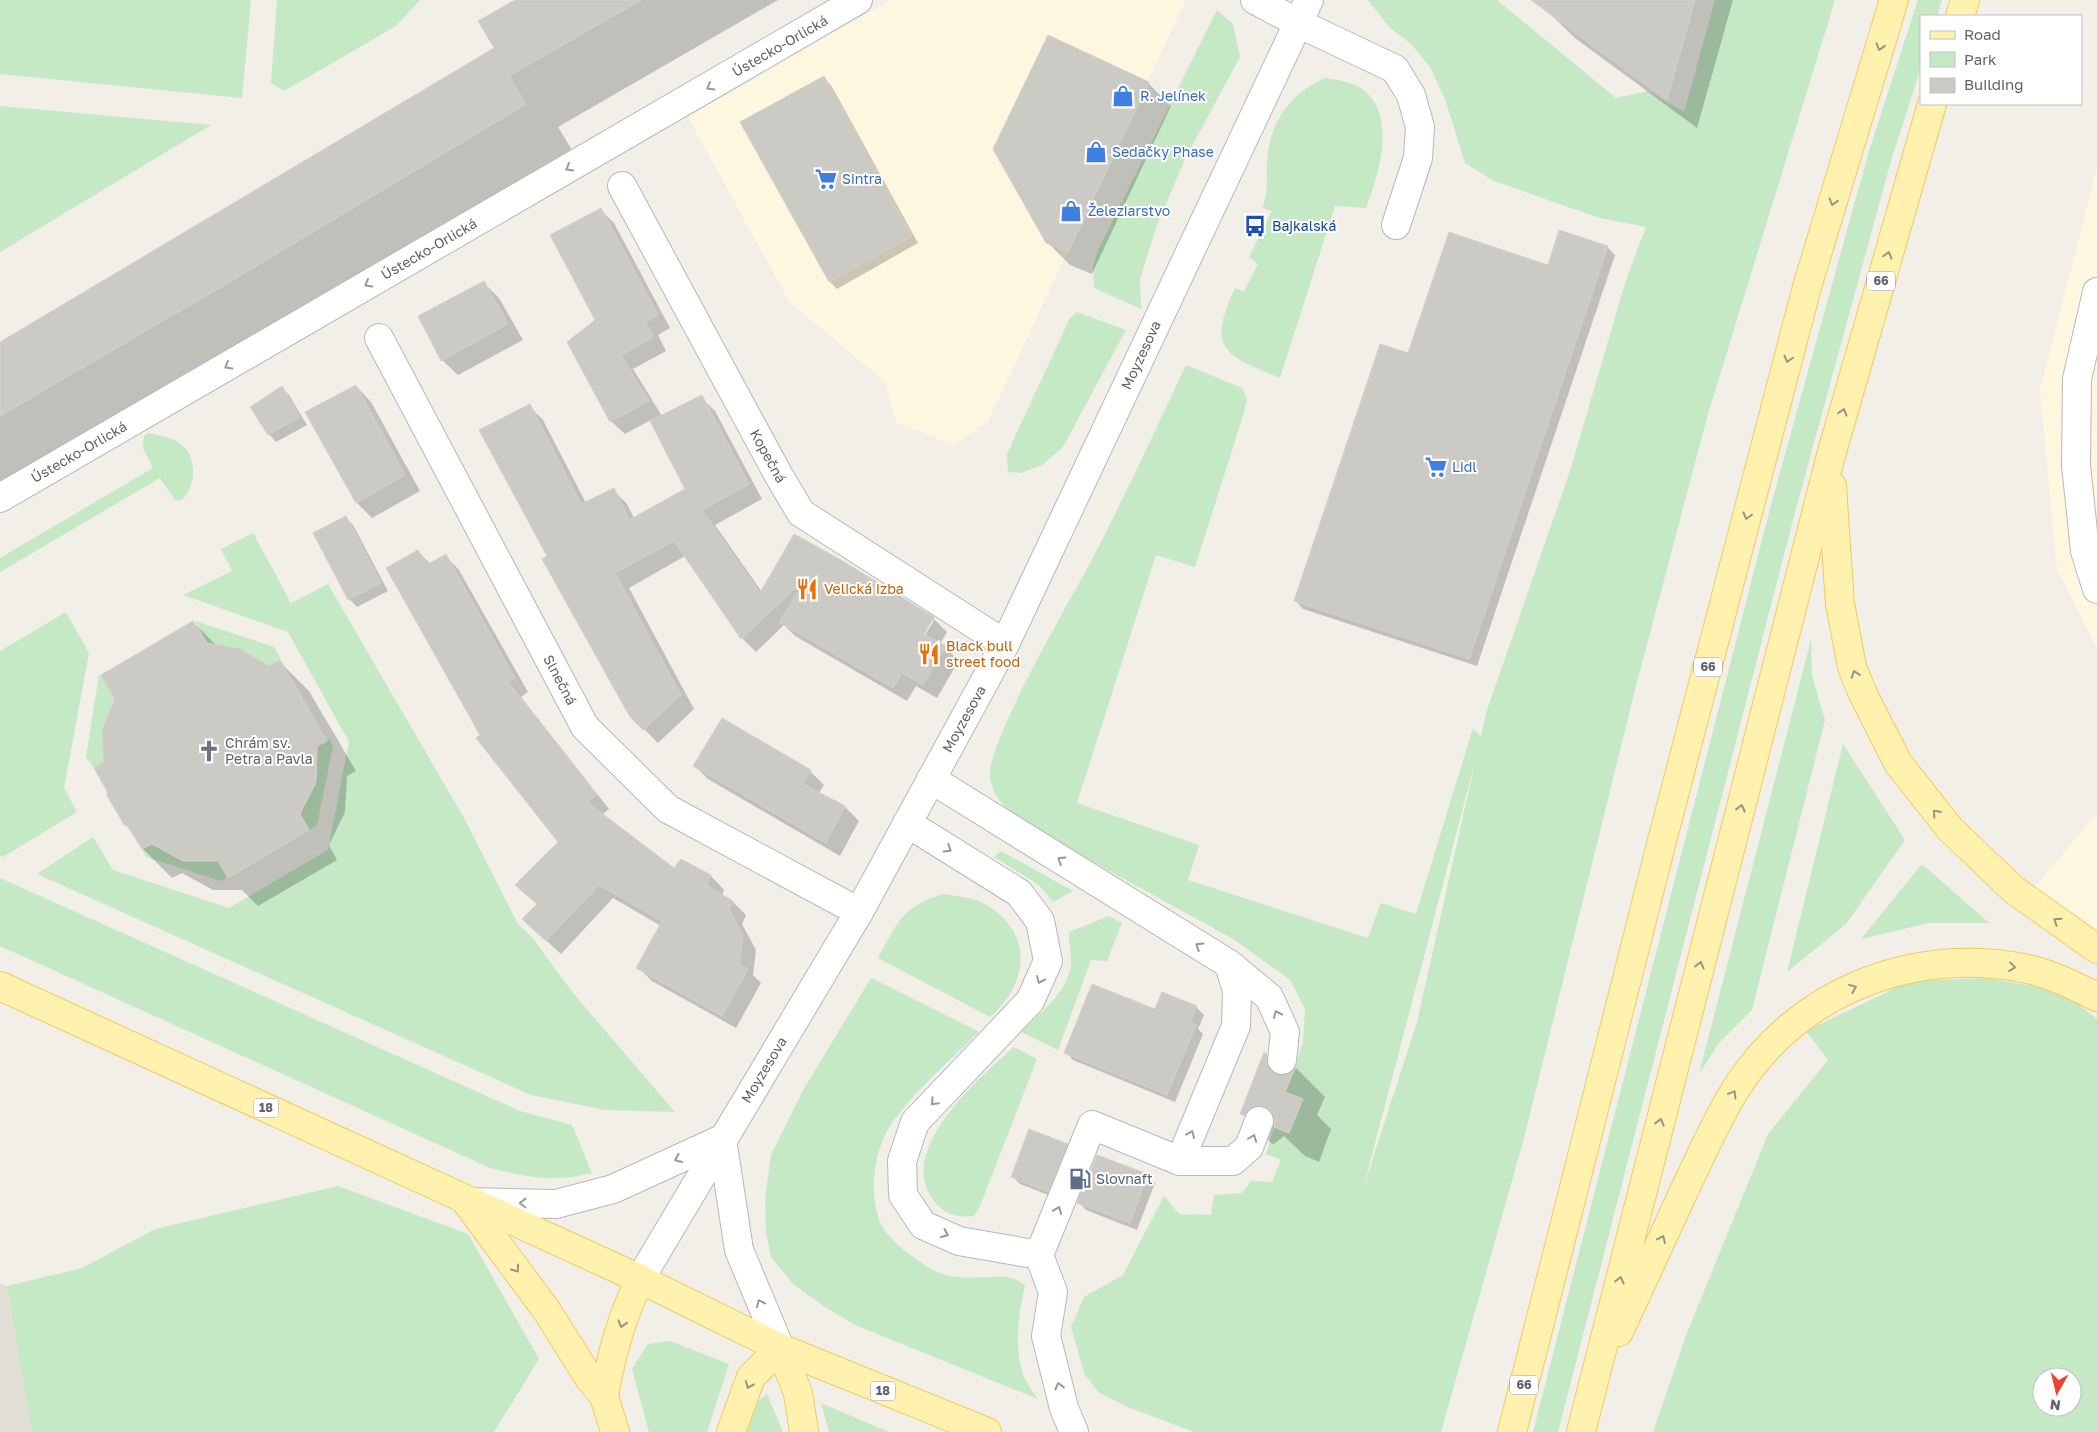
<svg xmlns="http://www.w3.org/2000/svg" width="2097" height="1432" font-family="'Golos Text',sans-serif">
  <rect width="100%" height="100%" fill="#f1efe8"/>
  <g fill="#fef7e0">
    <path d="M891,0H1186L988,421L954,445L896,422L885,381L790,303L688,117Z"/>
    <path d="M2097,167V649L2057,569L2040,391Z"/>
    <path d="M2097,813V938L2034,888Z"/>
  </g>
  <path fill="#e1ded6" d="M0,1284L7,1286L32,1432H0Z"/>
  <g fill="#c5e8c5" fill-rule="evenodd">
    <path d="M0,0H251L242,98L0,74Z"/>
    <path d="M277,0H420L396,26L284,91L271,83Z"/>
    <path d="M1368,0H1497L1616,98L1648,91L1684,112L1715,0H1835L1708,414L1637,682L1524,1138L1441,1432H1194L1130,1408L1098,1392L1084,1373L1071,1327L1084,1297L1123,1275L1164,1196L1179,1214L1211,1215L1214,1195L1242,1193L1251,1181L1272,1182L1281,1160L1266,1154L1274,1127L1289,1133L1302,1099L1285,1092L1303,1043L1305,1009L1290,980L1233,939L1037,831C1018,818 995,805 990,779C984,744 1077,590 1097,550C1128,489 1157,427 1186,365L1242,388L1247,399L1242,419L1195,567L1156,555L1077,803L1199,845L1188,880L1368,938L1381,903L1416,914L1473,728L1481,737L1486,713L1570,471L1626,280L1646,227L1600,218L1545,199L1492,180L1465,163L1445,99L1430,67L1411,44L1389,27ZM1476,758L1417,1022L1363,1189Z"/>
    <path d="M1918,0H1942L1937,16H1921V67L1891,161L1794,516L1558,1432H1533L1771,505L1869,151Z"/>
    <path d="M1217,10L1233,24L1240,57L1186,157L1157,225L1140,279L1141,309L1094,288L1093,267L1098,250Z"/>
    <path d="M1325,78C1338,80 1354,82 1365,91C1397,119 1378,176 1366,208L1335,206L1280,378C1225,355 1206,350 1235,288L1244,291L1258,264L1249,257L1272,211L1262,208C1269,195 1266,177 1267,162C1269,123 1290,93 1325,78Z"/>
    <path d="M0,106L211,125L0,252Z"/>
    <path d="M1077,312L1126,330L1063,447L1042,465L1021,473L1008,472L1007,454L1070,318Z"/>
    <path d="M148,433C158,435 169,437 178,442C198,454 197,485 182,500H175L160,478L0,572V558L153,468L143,448L144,436Z"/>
    <path d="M253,533L291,603L328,584L464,818L518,924L531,936L573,993L675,1112L605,1110L531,1095L37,874L93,837L113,870L229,908L328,850L349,742L288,632L183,595L232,571L221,549Z"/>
    <path d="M66,612L89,653L64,788L77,812L3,857L0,856V651Z"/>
    <path d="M195,621L274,647L281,659L265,668C253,649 232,644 211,649Z"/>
    <path d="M1811,640L1812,676L1825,720L1752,1010L1719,1043L1699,1074Z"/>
    <path d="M99,675L102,676L118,703C102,721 100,737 107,760L94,768L86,757Z"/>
    <path d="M329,739L333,746L317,825L309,830L297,809C316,794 322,772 313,749Z"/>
    <path d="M1843,744L1905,840L1846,924L1787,972Z"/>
    <path d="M156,842C172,860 192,866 216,857L228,877L221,881L146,857L142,849Z"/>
    <path d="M1001,851L1073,891L1053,902L1039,885L994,857Z"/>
    <path d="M1922,864L1989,923H1929L1861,939Z"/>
    <path d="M0,878L520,1111L572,1125L592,1173C553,1183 528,1177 490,1168L0,946Z"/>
    <path d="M942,894C956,896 971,897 983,903C1034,931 1030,982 990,1017L878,958C900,920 899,910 942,894Z"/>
    <path d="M1109,916L1122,923L1107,961L1091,960L1058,1050L1021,1032C1040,1012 1068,993 1071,964C1072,954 1068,943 1069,932Z"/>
    <path d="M871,978L979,1032C950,1060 918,1088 894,1120C874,1146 868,1192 880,1222C888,1241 916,1260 933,1270C957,1283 983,1275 1008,1277C1014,1278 1020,1282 1025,1285C1019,1311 1015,1341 1021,1368C1023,1379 1032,1390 1038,1399L855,1325L822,1305L793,1284L771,1257L766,1232L765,1198L771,1155L802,1092Z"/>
    <path d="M1986,978L2062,991L2097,1019V1432H1653L1687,1333L1768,1134L1828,1060L1806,1031L1910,981ZM2042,1377H2072V1407H2042Z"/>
    <path d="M1014,1047L1037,1059L980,1206L974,1216C956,1218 944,1214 934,1201C894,1151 981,1076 1014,1047Z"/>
    <path d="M338,1186L468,1234L539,1359L494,1432H32L7,1286L82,1268L155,1229Z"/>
    <path d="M670,1341L729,1364L707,1432H649L632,1369L648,1344Z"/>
    <path d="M767,1394L783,1432H741L753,1405Z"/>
    <path d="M821,1403L889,1432H829Z"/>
  </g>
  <g fill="#0003" fill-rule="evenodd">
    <path d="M518,0H778L558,127L575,155L0,496V343L495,49Z"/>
    <path d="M1550,0H1733L1697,128L1575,38L1545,9Z"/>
    <path d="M824,78L831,85L918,243L837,289L830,282Z"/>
    <path d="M1148,83L1171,106L1092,274L1070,265L1047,242Z"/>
    <path d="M601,210L614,223L670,328L658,335L666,351L633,369L662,416L701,397L715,411L762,499L715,525L762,592L795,536L882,585L933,618L947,632L940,644L959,660L937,698L916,686L907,701L795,636L784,625L756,652L742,638L685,556L629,588L694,709L658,743L631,716L549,556L529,406L543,420L586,503L613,490L627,504L634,518L687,489L651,420L625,434L611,421L597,321ZM931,620H934L922,640L920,638Z"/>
    <path d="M1607,247L1615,255L1477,666L1303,609L1296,601L1409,354L1548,267Z"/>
    <path d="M484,283L499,298L523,340L458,375L442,360Z"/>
    <path d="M356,386L371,402L420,491L372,518L357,503L307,413Z"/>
    <path d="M282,388L289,395L307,425L276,442L269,434Z"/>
    <path d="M346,518L353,525L388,591L357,607L349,599Z"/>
    <path d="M418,551L430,564L446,556L459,570L528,692L521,697L609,809L602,815L674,869L681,861L711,876L724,890L722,895L733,902L746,915L742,924L756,950L753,975L761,983L736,1028L652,981L638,967L661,926L613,898L561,954L538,933V905L517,885L559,842L481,735Z"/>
    <path d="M193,622L217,646L269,667L279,661L309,691L356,771L347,776L345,812L329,845L337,860L258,906L242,890H213L182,873L172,878L143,849L126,825L110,793L105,763Z"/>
    <path d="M694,765L810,771L824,785L819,793L845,807L859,821L840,856L708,779Z"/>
    <path d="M1196,1007L1204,1015L1198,1029L1203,1034L1175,1102L1073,1060L1066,1052L1156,1011Z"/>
    <path d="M1266,1055L1287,1076L1296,1068L1325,1097L1317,1115L1331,1129L1319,1162L1305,1156L1284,1136L1274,1144L1271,1143L1242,1113Z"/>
    <path d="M1067,1145L1074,1152L1056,1198L1020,1184L1013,1177Z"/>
    <path d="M1147,1175L1155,1183L1137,1230L1086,1210L1079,1202Z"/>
  </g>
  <g fill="#cccac5" stroke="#d6d1c6">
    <path d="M515,0H641L509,76L526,104L228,283L0,416V342L494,48L478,21Z"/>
    <path d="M1531,0H1695L1667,100L1635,77Z"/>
    <path d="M1048,35L1149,82L1068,252L1046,243L993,149Z"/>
    <path d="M824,76L912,236L829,282L740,122Z"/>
    <path d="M601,208L658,315L645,321L654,337L621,355L649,401L610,422L567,342L595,320L550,235Z"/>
    <path d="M1559,230L1608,246L1469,659L1294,601L1380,344L1408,353L1449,232L1548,265Z"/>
    <path d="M484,281L508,324L441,361L418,316Z"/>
    <path d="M356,385L405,475L356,503L305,412Z"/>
    <path d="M282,386L300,417L268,435L250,407Z"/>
    <path d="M702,395L749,484L702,510L760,593L794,534L841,560L934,617L924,634L946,646L923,685L902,673L893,688L779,622L802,585L801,583L741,639L674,541L615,573L681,695L643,730L630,717L542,559L547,556L479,430L530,404L581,504L614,488L629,520L685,489L650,421Z"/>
    <path d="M346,516L381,583L348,600L313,533Z"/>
    <path d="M418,550L427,565L446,554L515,678L508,682L597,795L587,802L674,868L681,859L711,875L706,885L733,901L729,909L743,935L739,964L748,969L722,1016L636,968L662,921L599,885L546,941L522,919L537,904L515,885L558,842L476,738L480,735L386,568Z"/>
    <path d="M193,621L207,643L241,649L269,666L280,660L327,741L317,746L316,782L300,814L309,830L228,878L218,861H183L152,844L142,849L127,825L125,826L115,809L106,794L108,793L94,768L104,762L102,730L115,699L101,675Z"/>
    <path d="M722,718L811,770L803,784L845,806L826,843L693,766Z"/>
    <path d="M1092,984L1155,1009L1162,992L1197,1006L1190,1023L1196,1025L1167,1095L1064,1053Z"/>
    <path d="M1264,1052L1267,1054L1268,1066L1273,1073L1280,1075L1288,1074L1296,1066L1285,1092L1303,1099L1289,1133L1274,1127V1118L1271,1111L1265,1107L1256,1106L1249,1109L1244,1115L1240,1114Z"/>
    <path d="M1029,1129L1068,1144L1048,1192L1011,1177Z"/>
    <path d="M1097,1155L1148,1174L1130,1223L1077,1203Z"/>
  </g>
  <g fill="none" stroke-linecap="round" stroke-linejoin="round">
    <g stroke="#b5b8bc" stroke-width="30">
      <g id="minor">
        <path d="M1255,0L1298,23L1395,69L1411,95L1420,127L1418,158L1396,225"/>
        <path d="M622,186L779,476L801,513L1005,644"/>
        <path d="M2097,292L2077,379L2076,465L2085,551L2097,589"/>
        <path d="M379,338L585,727L668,809L859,912"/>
        <path d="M0,498L858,0"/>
        <path d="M931,779L1229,964L1237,991L1236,1026L1180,1161L1092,1125L1039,1255L1053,1292L1046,1336L1064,1408L1074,1432"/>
        <path d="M907,823L1019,893L1040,921L1048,961L1030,1001L915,1122L902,1161L903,1195L923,1225L959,1241L1039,1255"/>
        <path d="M1229,964L1269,997L1285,1032L1282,1060"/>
        <path d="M722,1139L739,1250L780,1348"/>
        <path d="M1180,1161H1233L1249,1147L1259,1121"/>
        <path d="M469,1202L556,1204L613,1189L722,1139"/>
        <path d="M640,1279L859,912L1005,644L1309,0"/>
      </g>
    </g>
    <g stroke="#f2c960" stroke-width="30">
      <g id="major">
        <path d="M1960,16L1965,0"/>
        <path d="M1832,486L1840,604L1852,667L1862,692L1898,763L1950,829L2014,890L2097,949"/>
        <path d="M0,986L640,1279L780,1348L987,1432"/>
        <path d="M467,1203L547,1311L589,1378L604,1396L615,1432"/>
        <path d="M1619,1332C1641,1285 1662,1238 1684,1191C1701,1156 1716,1120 1737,1087C1799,991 1912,947 2023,968C2049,973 2073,985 2097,997"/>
        <path d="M780,1348L798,1393L804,1432"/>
        <path d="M604,1396C611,1355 622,1316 640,1279"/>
        <path d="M731,1432L751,1377L780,1348"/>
        <path d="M1512,1432L1663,837L1807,287L1894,0"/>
        <path d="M1581,1432L1830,459L1932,104"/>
      </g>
    </g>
    <use href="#minor" stroke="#fff" stroke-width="28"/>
    <use href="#major" stroke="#fff2af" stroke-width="28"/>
  </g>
  <defs><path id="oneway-chevron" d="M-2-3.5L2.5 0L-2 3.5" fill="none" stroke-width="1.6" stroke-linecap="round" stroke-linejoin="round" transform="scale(1.25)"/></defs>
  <g stroke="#979581">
    <use href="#oneway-chevron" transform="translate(1880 47) rotate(107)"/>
    <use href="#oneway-chevron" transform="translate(1833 202) rotate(107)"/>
    <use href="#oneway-chevron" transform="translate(1888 255) rotate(-74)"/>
    <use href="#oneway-chevron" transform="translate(1788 359) rotate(105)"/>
    <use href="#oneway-chevron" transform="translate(1843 412) rotate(-74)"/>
    <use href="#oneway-chevron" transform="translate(1747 516) rotate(105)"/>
    <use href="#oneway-chevron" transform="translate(1855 674) rotate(-110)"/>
    <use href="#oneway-chevron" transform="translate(1741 808) rotate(-76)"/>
    <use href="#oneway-chevron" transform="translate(1936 813) rotate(-131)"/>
    <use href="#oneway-chevron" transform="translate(2057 921) rotate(-145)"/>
    <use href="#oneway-chevron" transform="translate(1700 965) rotate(-76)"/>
    <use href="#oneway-chevron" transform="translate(2012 967) rotate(7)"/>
    <use href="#oneway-chevron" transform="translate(1853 988) rotate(-22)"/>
    <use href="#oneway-chevron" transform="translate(1733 1094) rotate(-59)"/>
    <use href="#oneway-chevron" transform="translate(1660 1122) rotate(-76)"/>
    <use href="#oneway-chevron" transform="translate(1662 1239) rotate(-65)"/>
    <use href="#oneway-chevron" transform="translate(516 1269) rotate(54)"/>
    <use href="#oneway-chevron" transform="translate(1620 1280) rotate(-76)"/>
    <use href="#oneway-chevron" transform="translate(622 1324) rotate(107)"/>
    <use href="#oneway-chevron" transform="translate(749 1385) rotate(112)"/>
  </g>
  <g stroke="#979a9d">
    <use href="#oneway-chevron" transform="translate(710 87) rotate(150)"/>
    <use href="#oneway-chevron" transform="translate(569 168) rotate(150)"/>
    <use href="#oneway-chevron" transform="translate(368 284) rotate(150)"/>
    <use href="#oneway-chevron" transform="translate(228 366) rotate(150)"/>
    <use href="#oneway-chevron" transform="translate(948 849) rotate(32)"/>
    <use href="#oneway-chevron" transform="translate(1061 860) rotate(-148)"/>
    <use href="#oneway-chevron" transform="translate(1199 946) rotate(-148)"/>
    <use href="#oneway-chevron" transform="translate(1040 980) rotate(114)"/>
    <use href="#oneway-chevron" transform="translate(1277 1014) rotate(-114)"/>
    <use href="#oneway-chevron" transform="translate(934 1102) rotate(134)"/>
    <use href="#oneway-chevron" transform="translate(1191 1134) rotate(-67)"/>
    <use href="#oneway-chevron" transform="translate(1253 1138) rotate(-69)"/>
    <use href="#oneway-chevron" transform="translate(678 1159) rotate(156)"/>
    <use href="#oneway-chevron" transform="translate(523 1203) rotate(-179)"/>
    <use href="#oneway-chevron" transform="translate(1058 1210) rotate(-68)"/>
    <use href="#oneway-chevron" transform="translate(945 1234) rotate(24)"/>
    <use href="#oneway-chevron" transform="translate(760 1303) rotate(-114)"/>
    <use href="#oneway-chevron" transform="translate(1059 1386) rotate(-104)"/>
  </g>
  <defs>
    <g id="shop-bare" transform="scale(1.725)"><path d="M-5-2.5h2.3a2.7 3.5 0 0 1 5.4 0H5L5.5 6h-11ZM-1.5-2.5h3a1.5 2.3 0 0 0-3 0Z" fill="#3f7fe0" stroke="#fff" stroke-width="2.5" paint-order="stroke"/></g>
    <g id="supermarket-bare" transform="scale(1.725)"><path d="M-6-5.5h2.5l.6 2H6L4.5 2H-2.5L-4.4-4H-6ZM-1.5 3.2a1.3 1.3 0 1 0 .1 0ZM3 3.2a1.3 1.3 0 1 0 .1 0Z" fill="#3f7fe0" stroke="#fff" stroke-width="2.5" paint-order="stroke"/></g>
    <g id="bus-bare" transform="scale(1.725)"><path d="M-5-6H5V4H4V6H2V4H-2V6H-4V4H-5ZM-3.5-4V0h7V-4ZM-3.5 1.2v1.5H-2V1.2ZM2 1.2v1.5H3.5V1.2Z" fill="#1a4fb4" stroke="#fff" stroke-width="2.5" paint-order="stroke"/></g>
    <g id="restaurant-bare" transform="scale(1.725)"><path d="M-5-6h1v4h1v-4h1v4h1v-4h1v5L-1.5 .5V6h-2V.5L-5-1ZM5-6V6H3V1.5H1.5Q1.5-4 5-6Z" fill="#e8710a" stroke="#fff" stroke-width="2.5" paint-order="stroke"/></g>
    <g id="church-bare" transform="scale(1.725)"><path d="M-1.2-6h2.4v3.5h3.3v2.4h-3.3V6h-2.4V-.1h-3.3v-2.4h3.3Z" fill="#6b7280" stroke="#fff" stroke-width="2.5" paint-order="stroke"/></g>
    <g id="fuel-bare" transform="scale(1.725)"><path d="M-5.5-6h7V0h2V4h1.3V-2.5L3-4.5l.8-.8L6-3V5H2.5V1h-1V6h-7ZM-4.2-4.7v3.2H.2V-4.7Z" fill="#5c6f8a" stroke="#fff" stroke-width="2.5" paint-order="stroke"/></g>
  </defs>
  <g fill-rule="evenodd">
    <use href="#shop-bare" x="1123" y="96"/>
    <use href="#shop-bare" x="1096" y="152"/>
    <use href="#supermarket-bare" x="826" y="179"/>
    <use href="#shop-bare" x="1071" y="211"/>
    <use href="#bus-bare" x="1255" y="226"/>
    <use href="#supermarket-bare" x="1436" y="467"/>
    <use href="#restaurant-bare" x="807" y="589"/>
    <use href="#restaurant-bare" x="929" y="654"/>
    <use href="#church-bare" x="209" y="751"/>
    <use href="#fuel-bare" x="1080" y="1179"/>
  </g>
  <g text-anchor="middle" stroke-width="4" stroke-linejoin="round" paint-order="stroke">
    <g fill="#fff" stroke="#8f9295" stroke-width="1">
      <rect x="1867" y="271.5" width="28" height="19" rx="4"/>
      <rect x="1694" y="657.5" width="28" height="19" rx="4"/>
      <rect x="253.5" y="1098.5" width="25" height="19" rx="4"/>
      <rect x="1510" y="1375.5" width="28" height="19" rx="4"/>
      <rect x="870.5" y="1381.5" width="25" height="19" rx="4"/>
    </g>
    <g font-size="12" font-weight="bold" fill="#5f6368">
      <text x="1881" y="285">66</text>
      <text x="1708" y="671">66</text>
      <text x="266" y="1112">18</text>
      <text x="1524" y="1389">66</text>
      <text x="883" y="1395">18</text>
    </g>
    <g font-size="14" fill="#5f6368" stroke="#fff">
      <text transform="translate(780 46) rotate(-30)" y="5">Ústecko-Orlická</text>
      <text transform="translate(429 249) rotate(-30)" y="5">Ústecko-Orlická</text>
      <text transform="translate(1141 355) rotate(-65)" y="5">Moyzesova</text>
      <text transform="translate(79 452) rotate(-30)" y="5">Ústecko-Orlická</text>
      <text transform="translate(768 456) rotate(61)" y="5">Kopečná</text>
      <text transform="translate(560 680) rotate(62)" y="5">Slnečná</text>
      <text transform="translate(964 719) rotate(-61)" y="5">Moyzesova</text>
      <text transform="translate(764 1070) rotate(-59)" y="5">Moyzesova</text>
    </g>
    <g font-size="14" fill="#366cbe" stroke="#fff" text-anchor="start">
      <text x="1140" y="101">R. Jelínek</text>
      <text x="1112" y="157">Sedačky Phase</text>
      <text x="842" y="184">Sintra</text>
      <text x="1088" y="216">Železiarstvo</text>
      <text x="1452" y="472">Lidl</text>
    </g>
    <g font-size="14" fill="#164399" stroke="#fff" text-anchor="start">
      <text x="1272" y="231">Bajkalská</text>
    </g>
    <g font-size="14" fill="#c56008" stroke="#fff" text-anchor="start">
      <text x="824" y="594">Velická Izba</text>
      <text x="946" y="651">Black bull<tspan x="946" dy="16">street food</tspan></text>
    </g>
    <g font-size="14" fill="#5b616d" stroke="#fff" text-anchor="start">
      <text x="225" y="748">Chrám sv.<tspan x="225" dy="16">Petra a Pavla</tspan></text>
    </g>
    <g font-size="14" fill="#4e5e75" stroke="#fff" text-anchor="start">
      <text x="1096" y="1184">Slovnaft</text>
    </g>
  </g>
  <rect x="1920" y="15" width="162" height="90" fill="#ffffff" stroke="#bfc1c3"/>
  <rect x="1930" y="31" width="25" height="8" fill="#fff2af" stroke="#bfc1c3"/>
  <text x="1964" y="40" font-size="15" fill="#5f6368">Road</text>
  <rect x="1930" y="52" width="25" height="15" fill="#c5e8c5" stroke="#bfc1c3"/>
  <text x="1964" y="65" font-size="15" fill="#5f6368">Park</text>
  <rect x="1930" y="78" width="25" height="15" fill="#cccac5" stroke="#bfc1c3"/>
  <text x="1964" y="90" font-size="15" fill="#5f6368">Building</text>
  <g transform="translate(2057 1392) rotate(188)"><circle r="24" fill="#ffffff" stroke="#bfc1c3"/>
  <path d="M0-4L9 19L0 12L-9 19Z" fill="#ea4335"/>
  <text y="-8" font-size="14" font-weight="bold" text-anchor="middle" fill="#5f6368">N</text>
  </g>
</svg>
